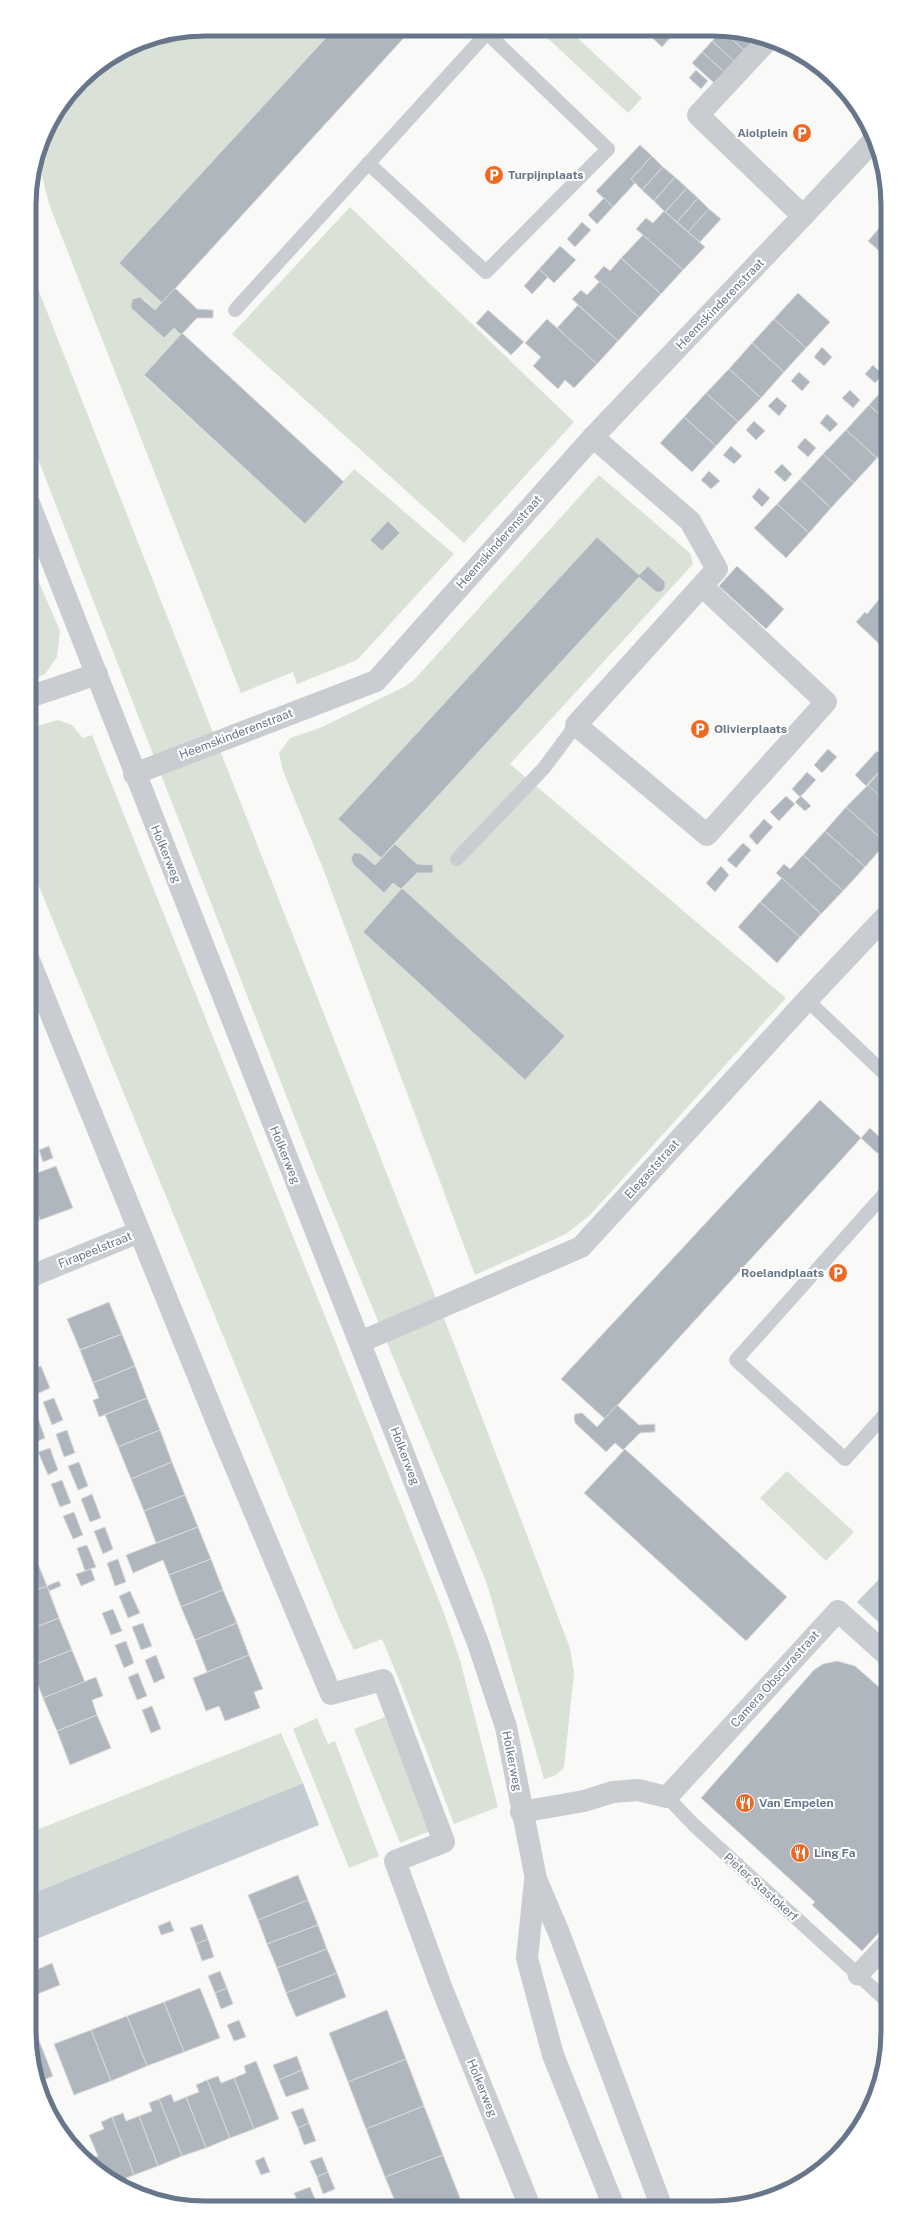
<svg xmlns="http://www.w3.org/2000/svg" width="917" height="2237" font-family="'Public Sans',sans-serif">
  <rect width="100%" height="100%" fill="#f9f9f7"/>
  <g fill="#dae2d8">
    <path d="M205,29L333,30L119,263L162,303L155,310L144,299H133L132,308L164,338L174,328L181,335L144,376L305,524L354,469L454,554L357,660L297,684L293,672L241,693L49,204L38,160L47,127L89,73L138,42Z"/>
    <path d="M540,31H570L642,98L628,113Z"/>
    <path d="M350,207L574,422L464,543L232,334Z"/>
    <path d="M29,266L449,1331L570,1648L574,1673L564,1768L556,1775L544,1779L486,1581L312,1162L29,436Z"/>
    <path d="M599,475L690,553L693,564L510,764L786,998L590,1215L566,1234L475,1275L322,866L283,771L279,753L290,738L320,728L404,687L414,680Z"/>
    <path d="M29,559L60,631L57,657L45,674L29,682Z"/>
    <path d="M58,720L72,725L83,738L92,735L444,1613L460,1660L498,1807L454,1824L400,1682L382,1639L354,1650L340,1621L29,862V728Z"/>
    <path d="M787,1471L854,1532L826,1561L760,1498Z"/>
    <path d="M385,1717L430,1831L400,1843L354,1729Z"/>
    <path d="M317,1718L328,1744L335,1741L379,1856L349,1868L293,1729Z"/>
    <path d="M281,1733L303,1783L29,1895V1833Z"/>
  </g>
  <g fill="#c4ccd2">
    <path d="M888,1570V1631L857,1602Z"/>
    <path d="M303,1783L319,1825L29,1942V1895Z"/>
  </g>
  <g fill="#b0b6be" stroke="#dbdbd9">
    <path d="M333,30H411L162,303L119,263Z"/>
    <path d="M427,30H445V31L442,37L436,38Z"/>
    <path d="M646,32H663L670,38L662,47Z"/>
    <path d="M720,32H724L744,50L734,61L712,41Z"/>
    <path d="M724,32H746L754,40L744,50Z"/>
    <path d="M712,41L734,61L724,72L702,52Z"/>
    <path d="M702,52L724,72L714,83L692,63Z"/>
    <path d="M696,70L708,81L701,89L689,78Z"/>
    <path d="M640,145L652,156L631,179L635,183L613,207L596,191Z"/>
    <path d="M652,156L663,167L642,190L631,179Z"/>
    <path d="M663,167L675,177L654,201L642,190Z"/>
    <path d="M675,177L687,188L665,212L654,201Z"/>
    <path d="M687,188L698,198L677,222L665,212Z"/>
    <path d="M604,198L613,207L597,224L588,215Z"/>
    <path d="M698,198L709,209L688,232L677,222Z"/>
    <path d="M709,209L721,219L700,242L688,232Z"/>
    <path d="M664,211L705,247L683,270L636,229L646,218L653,223Z"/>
    <path d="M888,218V259L868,241Z"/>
    <path d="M582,222L591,230L575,247L567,239Z"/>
    <path d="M643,235L683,270L661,294L621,258Z"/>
    <path d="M560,246L576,260L554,283L539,269Z"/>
    <path d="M621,258L661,294L639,318L594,277L604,266L610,271Z"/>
    <path d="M539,269L548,277L532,294L524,286Z"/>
    <path d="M600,281L639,318L618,341L572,299L581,290L587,295Z"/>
    <path d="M175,288L197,309L213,310V318H197L181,335L174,328L164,338L131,308V304L133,299L140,297L155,310Z"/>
    <path d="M798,293L830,322L806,348L774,319Z"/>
    <path d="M578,305L618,341L597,364L557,328Z"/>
    <path d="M488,310L524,342L511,355L476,323Z"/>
    <path d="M547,319L597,364L574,388L565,380L558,389L533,366L541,357L525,343Z"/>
    <path d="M774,319L806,348L784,372L752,343Z"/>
    <path d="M182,333L344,482L305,524L144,375Z"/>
    <path d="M752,343L784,372L761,398L729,369Z"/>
    <path d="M822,347L832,357L824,366L814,357Z"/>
    <path d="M873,365L883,375L875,383L865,374Z"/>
    <path d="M729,369L761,398L738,422L706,393Z"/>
    <path d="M799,372L810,382L802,391L791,381Z"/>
    <path d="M888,384V422L869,405Z"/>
    <path d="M850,390L860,400L853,408L842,398Z"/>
    <path d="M706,393L738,422L716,446L684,417Z"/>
    <path d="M777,397L787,406L779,416L768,406Z"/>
    <path d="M869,405L888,422V446L877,458L846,430Z"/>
    <path d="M827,414L838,424L830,432L820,423Z"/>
    <path d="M684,417L716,446L692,472L660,443Z"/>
    <path d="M754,421L765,431L756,440L746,430Z"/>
    <path d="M846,430L877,458L854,483L823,454Z"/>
    <path d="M805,438L816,448L808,457L797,447Z"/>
    <path d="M731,446L742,456L734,464L723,455Z"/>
    <path d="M823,454L854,483L831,508L800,479Z"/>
    <path d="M782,464L792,474L785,482L774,472Z"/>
    <path d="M709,471L720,481L711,489L701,480Z"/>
    <path d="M800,479L831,508L809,533L777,504Z"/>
    <path d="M759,488L770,498L762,507L752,497Z"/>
    <path d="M777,504L809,533L786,558L754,528Z"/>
    <path d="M388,521L400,533L382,551L370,540Z"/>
    <path d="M597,537L639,575L648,566L665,582V588L661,592H656L639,577L381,858L338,819Z"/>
    <path d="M737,566L784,609L766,629L719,586Z"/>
    <path d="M888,587V606L878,597Z"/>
    <path d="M880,598L888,606V652L856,622L865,612L867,614Z"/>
    <path d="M828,749L837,757L822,773L814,765Z"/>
    <path d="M877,751L888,762L866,786L855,775Z"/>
    <path d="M888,762V788L880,797L868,785Z"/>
    <path d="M807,772L816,780L800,797L792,789Z"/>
    <path d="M868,785L888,804V841L886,843L846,807Z"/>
    <path d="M888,788V804L880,797Z"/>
    <path d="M786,796L795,804L779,821L770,812Z"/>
    <path d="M801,796L811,806L805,811L795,802Z"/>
    <path d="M846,807L886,843L865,867L825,831Z"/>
    <path d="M764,819L773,827L757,845L749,836Z"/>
    <path d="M825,831L865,867L843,891L803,855Z"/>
    <path d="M743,843L751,850L736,868L727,860Z"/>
    <path d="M395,844L417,864L433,865V873H417L401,889L393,883L384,893L353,864L351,858L354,853H360L375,865Z"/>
    <path d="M803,855L843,891L821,914L776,873L784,864L790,869Z"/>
    <path d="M721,866L729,875L715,892L706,883Z"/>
    <path d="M782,878L821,914L800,937L760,902Z"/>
    <path d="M402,888L565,1036L525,1080L363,932Z"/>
    <path d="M760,902L800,937L777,963L738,927Z"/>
    <path d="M820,1100L861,1138L870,1128L886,1143V1152L877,1153L861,1138L605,1419L561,1379Z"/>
    <path d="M49,1146L53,1158L43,1162L39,1150Z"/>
    <path d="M56,1166L73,1208L40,1220L29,1192V1176Z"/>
    <path d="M29,1192L40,1220L29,1225Z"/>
    <path d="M109,1302L122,1334L80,1350L67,1319Z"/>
    <path d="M122,1334L135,1366L93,1383L80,1350Z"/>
    <path d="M29,1335L37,1355L29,1359Z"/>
    <path d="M41,1366L50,1388L39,1393L30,1370Z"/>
    <path d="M135,1366L147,1398L99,1417L93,1400L99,1398L93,1383Z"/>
    <path d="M54,1398L63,1420L52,1425L43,1402Z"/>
    <path d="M147,1398L160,1430L118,1447L105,1415Z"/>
    <path d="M617,1405L639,1425L655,1424V1432L640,1433L623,1450L615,1443L606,1452L575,1423L574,1417L575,1414L582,1413L597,1427Z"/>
    <path d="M37,1415L45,1438L34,1443L29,1430V1418Z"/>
    <path d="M67,1430L75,1453L64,1457L56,1434Z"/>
    <path d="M160,1430L172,1462L131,1479L118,1447Z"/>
    <path d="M50,1448L58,1470L48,1475L38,1452Z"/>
    <path d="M625,1449L787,1597L746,1641L584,1493Z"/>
    <path d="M79,1462L88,1486L78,1490L68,1466Z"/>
    <path d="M172,1462L185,1495L144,1511L131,1479Z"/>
    <path d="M62,1480L71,1503L60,1507L51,1484Z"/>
    <path d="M92,1494L101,1518L90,1522L81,1499Z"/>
    <path d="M185,1495L198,1527L156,1543L144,1511Z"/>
    <path d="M74,1512L83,1535L73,1539L63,1516Z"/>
    <path d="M105,1527L113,1549L103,1554L94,1531Z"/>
    <path d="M198,1527L211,1559L169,1575L163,1560L133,1573L126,1555Z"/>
    <path d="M87,1545L96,1567L85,1571L77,1548Z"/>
    <path d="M34,1554L47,1586L29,1593V1556Z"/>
    <path d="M118,1559L126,1582L115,1586L107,1563Z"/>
    <path d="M211,1559L223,1590L181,1607L169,1575Z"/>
    <path d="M91,1569L95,1580L81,1586L76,1574Z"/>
    <path d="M59,1581L61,1586L49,1591L47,1586Z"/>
    <path d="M47,1586L59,1618L29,1630V1593Z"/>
    <path d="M223,1590L237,1623L195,1640L181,1607Z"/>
    <path d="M130,1591L140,1613L128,1618L119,1596Z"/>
    <path d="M113,1609L122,1631L111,1635L102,1613Z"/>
    <path d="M59,1618L72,1650L31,1666L29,1661V1630Z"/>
    <path d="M143,1623L152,1646L141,1650L132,1627Z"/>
    <path d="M237,1623L249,1655L207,1672L195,1640Z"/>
    <path d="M126,1641L134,1663L124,1668L115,1645Z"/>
    <path d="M72,1650L85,1682L43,1698L31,1666Z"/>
    <path d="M156,1655L165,1678L154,1683L145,1660Z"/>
    <path d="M249,1655L263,1689L254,1692L260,1708L225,1721L219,1706L206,1711L193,1678Z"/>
    <path d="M837,1661L855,1666L888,1695V1899L883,1903L888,1908V1923L862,1951L812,1905L815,1902L701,1798L814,1670L823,1664Z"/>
    <path d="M138,1673L147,1696L137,1700L128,1677Z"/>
    <path d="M96,1677L103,1696L92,1700L97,1715L57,1731L43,1698Z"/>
    <path d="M152,1706L161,1729L151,1733L142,1710Z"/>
    <path d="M97,1715L111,1748L70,1765L57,1731Z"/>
    <path d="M298,1875L308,1900L258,1920L248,1895Z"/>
    <path d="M308,1900L318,1925L267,1944L258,1920Z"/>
    <path d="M170,1921L174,1931L161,1935L158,1926Z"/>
    <path d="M202,1924L208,1939L196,1944L190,1928Z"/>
    <path d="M318,1925L327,1949L277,1968L267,1944Z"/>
    <path d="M208,1939L214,1957L202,1961L196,1944Z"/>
    <path d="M327,1949L337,1973L286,1993L277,1968Z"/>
    <path d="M52,1963L60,1985L30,1997L29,1973Z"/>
    <path d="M220,1971L227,1988L215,1993L208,1976Z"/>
    <path d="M337,1973L346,1997L296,2017L286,1993Z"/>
    <path d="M200,1988L220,2038L184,2052L164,2002Z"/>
    <path d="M227,1988L233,2004L221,2009L215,1993Z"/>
    <path d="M164,2002L184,2052L147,2066L127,2016Z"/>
    <path d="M387,2010L406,2059L348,2082L329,2033Z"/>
    <path d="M127,2016L147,2066L111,2081L91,2030Z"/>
    <path d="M239,2020L246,2037L234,2041L227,2025Z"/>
    <path d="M33,2025L53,2076L39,2082L47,2105L35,2077L29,2032V2027Z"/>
    <path d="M91,2030L111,2081L74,2095L54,2044Z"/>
    <path d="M297,2056L302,2070L279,2080L273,2065Z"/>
    <path d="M406,2059L424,2106L366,2129L348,2082Z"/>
    <path d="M256,2061L279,2119L254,2129L234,2078L246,2073L244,2066Z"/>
    <path d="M302,2070L309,2089L286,2097L279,2080Z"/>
    <path d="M218,2076L221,2083L234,2078L254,2129L230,2138L207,2080Z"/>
    <path d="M207,2080L230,2138L206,2148L186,2097L199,2092L196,2085Z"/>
    <path d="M171,2094L174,2102L186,2097L206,2148L182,2156L159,2099Z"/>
    <path d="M159,2099L182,2156L158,2166L139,2116L152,2111L149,2103Z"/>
    <path d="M424,2106L443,2155L385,2177L366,2129Z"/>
    <path d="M303,2108L309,2123L298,2128L291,2112Z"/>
    <path d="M123,2113L126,2121L139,2116L158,2166L134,2175L112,2117Z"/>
    <path d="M112,2117L134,2175L116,2182L86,2160L98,2156L89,2135L104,2129L101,2122Z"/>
    <path d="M309,2123L316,2141L304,2145L298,2128Z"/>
    <path d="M443,2155L462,2203L453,2206H397L385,2177Z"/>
    <path d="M264,2157L270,2172L261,2175L255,2161Z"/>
    <path d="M322,2157L328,2172L317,2177L310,2161Z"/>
    <path d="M328,2172L335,2189L323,2194L317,2177Z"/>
    <path d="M310,2187L315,2199L299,2205L294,2193Z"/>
  </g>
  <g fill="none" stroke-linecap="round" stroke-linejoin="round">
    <g stroke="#c9ccd0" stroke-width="14">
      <path d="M368,163L486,272L608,149L487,33"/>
      <path d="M235,310L487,33V31"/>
      <path d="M457,859L544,768L576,725"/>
      <path d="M807,1000L888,1077"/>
      <path d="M888,1411L845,1459L736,1360L888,1190"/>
      <path d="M667,1797L695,1826L888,2002"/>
    </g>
    <path stroke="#c9ccd0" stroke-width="21" d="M858,1975L888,1943"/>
    <g stroke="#c9ccd0" stroke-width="22">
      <path d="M768,40L698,115L803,216L874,140"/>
      <path d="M593,437L690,521L717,569C670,621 623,673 576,725L707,835L826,702L702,586"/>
      <path d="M29,697L97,674"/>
      <path d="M134,774L376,681L593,437L803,216"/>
      <path d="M29,960L223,1437L331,1694L383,1680L444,1842L395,1861L442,1989L530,2207"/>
      <path d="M29,1277L139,1232"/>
      <path d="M360,1342L581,1247L807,1000L888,914"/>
      <path d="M521,1812L584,1801L613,1792L638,1790L667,1797L838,1611L888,1656"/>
    </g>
    <g stroke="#c9ccd0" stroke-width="22">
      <path d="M29,503L478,1643L506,1727L536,1879L559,1933L662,2208"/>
      <path d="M535,1881L527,1958L553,2055L614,2207"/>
    </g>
  </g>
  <defs>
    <g id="parking-disc" transform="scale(1)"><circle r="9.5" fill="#ed6823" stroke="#fff"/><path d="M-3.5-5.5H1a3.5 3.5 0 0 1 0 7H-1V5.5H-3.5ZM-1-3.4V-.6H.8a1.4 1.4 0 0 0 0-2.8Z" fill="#fff"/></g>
    <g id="restaurant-disc" transform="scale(1)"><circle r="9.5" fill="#ed6823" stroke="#fff"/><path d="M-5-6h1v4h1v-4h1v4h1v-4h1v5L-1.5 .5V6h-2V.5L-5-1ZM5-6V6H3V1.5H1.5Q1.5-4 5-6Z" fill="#fff"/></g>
  </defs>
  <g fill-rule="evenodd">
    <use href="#parking-disc" x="802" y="133"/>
    <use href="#parking-disc" x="494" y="175"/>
    <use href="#parking-disc" x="700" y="729"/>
    <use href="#parking-disc" x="838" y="1273"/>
    <use href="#restaurant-disc" x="745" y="1803"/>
    <use href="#restaurant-disc" x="800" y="1853"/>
  </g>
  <g text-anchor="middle" stroke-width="4" stroke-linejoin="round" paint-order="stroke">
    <g font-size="12" font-weight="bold" fill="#67768a" stroke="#fff" text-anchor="start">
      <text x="788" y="137" text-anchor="end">Aiolplein</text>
      <text x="508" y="179">Turpijnplaats</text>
      <text x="714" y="733">Olivierplaats</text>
      <text x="824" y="1277" text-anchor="end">Roelandplaats</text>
      <text x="759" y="1807">Van Empelen</text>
      <text x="814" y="1857">Ling Fa</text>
    </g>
    <g font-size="12" fill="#67768a" stroke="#fff">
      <text transform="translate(720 304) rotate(-46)" y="4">Heemskinderenstraat</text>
      <text transform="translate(499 542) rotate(-48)" y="4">Heemskinderenstraat</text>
      <text transform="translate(236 734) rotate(-21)" y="4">Heemskinderenstraat</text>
      <text transform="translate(166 854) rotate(68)" y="4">Holkerweg</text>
      <text transform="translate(285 1155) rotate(68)" y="4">Holkerweg</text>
      <text transform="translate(652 1169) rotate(-48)" y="4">Elegaststraat</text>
      <text transform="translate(95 1250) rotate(-22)" y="4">Firapeelstraat</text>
      <text transform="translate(405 1456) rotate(69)" y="4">Holkerweg</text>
      <text transform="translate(775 1679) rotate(-48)" y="4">Camera Obscurastraat</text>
      <text transform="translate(512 1761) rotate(79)" y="4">Holkerweg</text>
      <text transform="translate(761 1887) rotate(42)" y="4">Pieter Stastokerf</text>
      <text transform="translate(482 2088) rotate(68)" y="4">Holkerweg</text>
    </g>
  </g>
  <path d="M0 0H917V2237H0ZM205 36H712A169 169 0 0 1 881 205V2032A169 169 0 0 1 712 2201H205A169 169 0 0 1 36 2032V205A169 169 0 0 1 205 36Z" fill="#fff" fill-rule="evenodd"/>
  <path fill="none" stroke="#67768a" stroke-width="5" d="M205 36H712A169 169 0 0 1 881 205V2032A169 169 0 0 1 712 2201H205A169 169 0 0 1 36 2032V205A169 169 0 0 1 205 36Z"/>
</svg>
